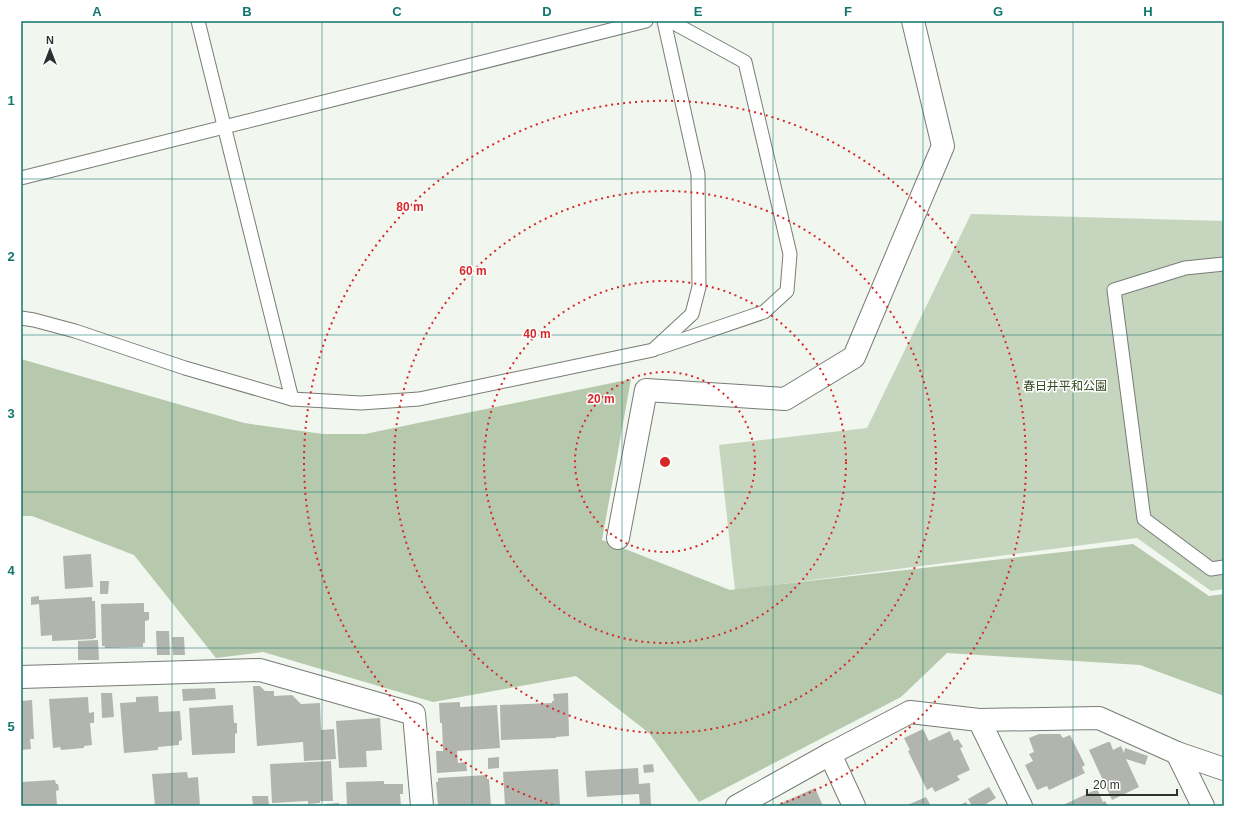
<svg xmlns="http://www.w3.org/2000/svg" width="1245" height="827" font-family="Arial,'Noto Sans JP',sans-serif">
  <rect width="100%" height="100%" fill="#f1f6ef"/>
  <path fill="#c6d6be" d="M971,214L1224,221V589L1211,591L1137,538L735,590L719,445L867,428Z"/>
  <path fill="#b6c9ad" d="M21,359L244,423L323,434H365L631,379L602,540L730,590L1133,544L1209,596L1224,594V696L1140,665L947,653L901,697L699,802L649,733L576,676L433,702L263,652L216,658L134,555L32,516H21Z"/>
  <g fill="#b1b5ae">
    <path d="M91,554L93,587L65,589L63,556Z"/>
    <path d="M100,581H109L108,594H100Z"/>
    <path d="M39,596V600L92,597V601H95L96,638H94V639L52,641V635L41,636L39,604L31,605V597Z"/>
    <path d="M144,603V612H149V620L145,621V643H143V647L105,648V646H102L101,604Z"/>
    <path d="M156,631H169L170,655H157Z"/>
    <path d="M172,637H184L185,655H173Z"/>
    <path d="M98,640L99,660H78V641Z"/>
    <path d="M253,686H260L265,691H274V696L292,695L301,704L320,703L321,730L334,729L336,759L304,761L303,742L257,746Z"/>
    <path d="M215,688L216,699L183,701L182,689Z"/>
    <path d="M101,693H112L114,717L102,718Z"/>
    <path d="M568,693L569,736L556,737V738L501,740L500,705L552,703V701H554L553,694Z"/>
    <path d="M158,696L159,712L180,711L182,740L179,741V745L158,747V750L124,753L120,703L136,702V697Z"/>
    <path d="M88,697L89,713L94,712V723H90L92,745L84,746V748L61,750L60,747L53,748L49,699Z"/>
    <path d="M32,700L34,739H30L31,749L21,750V701Z"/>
    <path d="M460,702V707L497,705L500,748L457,751L458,763L466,762L467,771L437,773L436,751H443L442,723H440L439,703Z"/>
    <path d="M233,705L234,723H237V733L235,734V753L192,755L189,708Z"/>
    <path d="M380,718L382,750L366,751L367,767L339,768L336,721Z"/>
    <path d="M923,729L929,741L950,731L954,741L958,739L963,747L960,748L970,770L957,776L960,780L935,792L932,787L927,790L908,751L910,750L904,738Z"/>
    <path d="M1039,734H1060L1063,738L1070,735L1085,765L1082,767L1085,773L1049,790L1047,786L1037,790L1025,765L1033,761L1029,754L1034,752L1029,738Z"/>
    <path d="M1108,742H1110L1113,750L1121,746L1124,753L1125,748L1148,756L1145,765L1126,759L1139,787L1112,800L1089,750Z"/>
    <path d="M499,757V768L488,769V758Z"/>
    <path d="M331,761L333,801H320V803L308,804V801L272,803L270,764Z"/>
    <path d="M653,764L654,772L644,773L643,765Z"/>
    <path d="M638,768L639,784L650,783L651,806H640L639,794L587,797L585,771Z"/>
    <path d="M558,769L560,806H505L503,772Z"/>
    <path d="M187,772L188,778L198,777L200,806H155L152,774Z"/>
    <path d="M487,775V779H489L491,806H438L436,782H438V778Z"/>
    <path d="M55,780L56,784H58L59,790L56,791L57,806H21V782Z"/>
    <path d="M384,781V784H403V794H400L401,806H347L346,782Z"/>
    <path d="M989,787L996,798L983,806H972L968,799Z"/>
    <path d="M815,788L823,806H775Z"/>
    <path d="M1097,789L1103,802L1105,801L1108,806H1061Z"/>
    <path d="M252,796H268L269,806H253Z"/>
    <path d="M926,797L931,806H905Z"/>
    <path d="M966,802L968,806H958Z"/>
    <path d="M339,803V806H325V804Z"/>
  </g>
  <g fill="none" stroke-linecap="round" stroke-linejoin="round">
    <g stroke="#787c75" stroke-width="15">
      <g id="lane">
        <path d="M198,21L292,399"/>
        <path d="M21,178L646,21"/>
        <path d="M1224,264L1185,268L1114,290L1144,519L1211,569L1224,567"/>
        <path d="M21,318L34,320L75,331L185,368L292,399L361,403L419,399L653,350L692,314L699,287L698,174L664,21"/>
        <path d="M658,348L764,312L787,291L790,254L745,62L670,21"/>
      </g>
    </g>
    <g stroke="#787c75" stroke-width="24">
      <g id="street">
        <path d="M618,538L646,390L785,399L854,357L943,146L913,21"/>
        <path d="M21,677L260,670L414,714L422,806"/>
        <path d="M979,720L1021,806"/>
        <path d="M1177,753L1203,806"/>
        <path d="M830,754L854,806"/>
        <path d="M737,806L830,754L910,712L979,720L1099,718L1177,753L1224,769"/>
      </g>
    </g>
    <use href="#lane" stroke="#fff" stroke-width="13"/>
    <use href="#street" stroke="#fff" stroke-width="22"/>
  </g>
  <path fill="none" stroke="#0f766e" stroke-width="1" stroke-opacity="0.55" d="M172,21V806M322,21V806M472,21V806M622,21V806M773,21V806M923,21V806M1073,21V806M21,179H1224M21,335H1224M21,492H1224M21,648H1224"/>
  <g fill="none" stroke="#d62828" stroke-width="2" stroke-dasharray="2 4">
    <circle cx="665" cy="462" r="90"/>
    <circle cx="665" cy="462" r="181"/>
    <circle cx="665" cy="462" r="271"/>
    <path d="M553 805A361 361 0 1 1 777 805"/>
  </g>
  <g text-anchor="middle" stroke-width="3" stroke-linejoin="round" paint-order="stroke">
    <g font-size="12" fill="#304a1f" stroke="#fff">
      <text x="1065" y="390">春日井平和公園</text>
    </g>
  </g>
  <circle cx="665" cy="462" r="6" fill="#d62828" stroke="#fff" stroke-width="2"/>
  <g font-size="12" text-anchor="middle" font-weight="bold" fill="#d62828" stroke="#fff" stroke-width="3" stroke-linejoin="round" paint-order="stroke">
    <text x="410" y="211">80 m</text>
    <text x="473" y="275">60 m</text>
    <text x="537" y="338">40 m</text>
    <text x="601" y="403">20 m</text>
  </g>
  <rect width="1245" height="827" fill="none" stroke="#ffffff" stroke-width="44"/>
  <g transform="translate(50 50)" stroke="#ffffff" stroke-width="3" paint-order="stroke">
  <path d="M0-3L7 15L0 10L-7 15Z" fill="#2f312e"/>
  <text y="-6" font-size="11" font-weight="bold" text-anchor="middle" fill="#2f312e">N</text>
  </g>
  <path d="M1087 789v6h90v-6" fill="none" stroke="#2f312e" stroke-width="2"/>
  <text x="1093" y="789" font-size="12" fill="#2f312e" stroke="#ffffff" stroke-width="3" paint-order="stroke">20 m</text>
  <rect x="22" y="22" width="1201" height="783" fill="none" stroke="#0f766e" stroke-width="1.5"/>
  <g font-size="13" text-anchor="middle" font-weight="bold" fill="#0f766e">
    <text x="97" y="16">A</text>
    <text x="247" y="16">B</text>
    <text x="397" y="16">C</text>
    <text x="547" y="16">D</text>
    <text x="698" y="16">E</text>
    <text x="848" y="16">F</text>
    <text x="998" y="16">G</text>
    <text x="1148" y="16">H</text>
    <text x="11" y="105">1</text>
    <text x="11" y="261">2</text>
    <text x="11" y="418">3</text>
    <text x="11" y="575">4</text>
    <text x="11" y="731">5</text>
  </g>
</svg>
